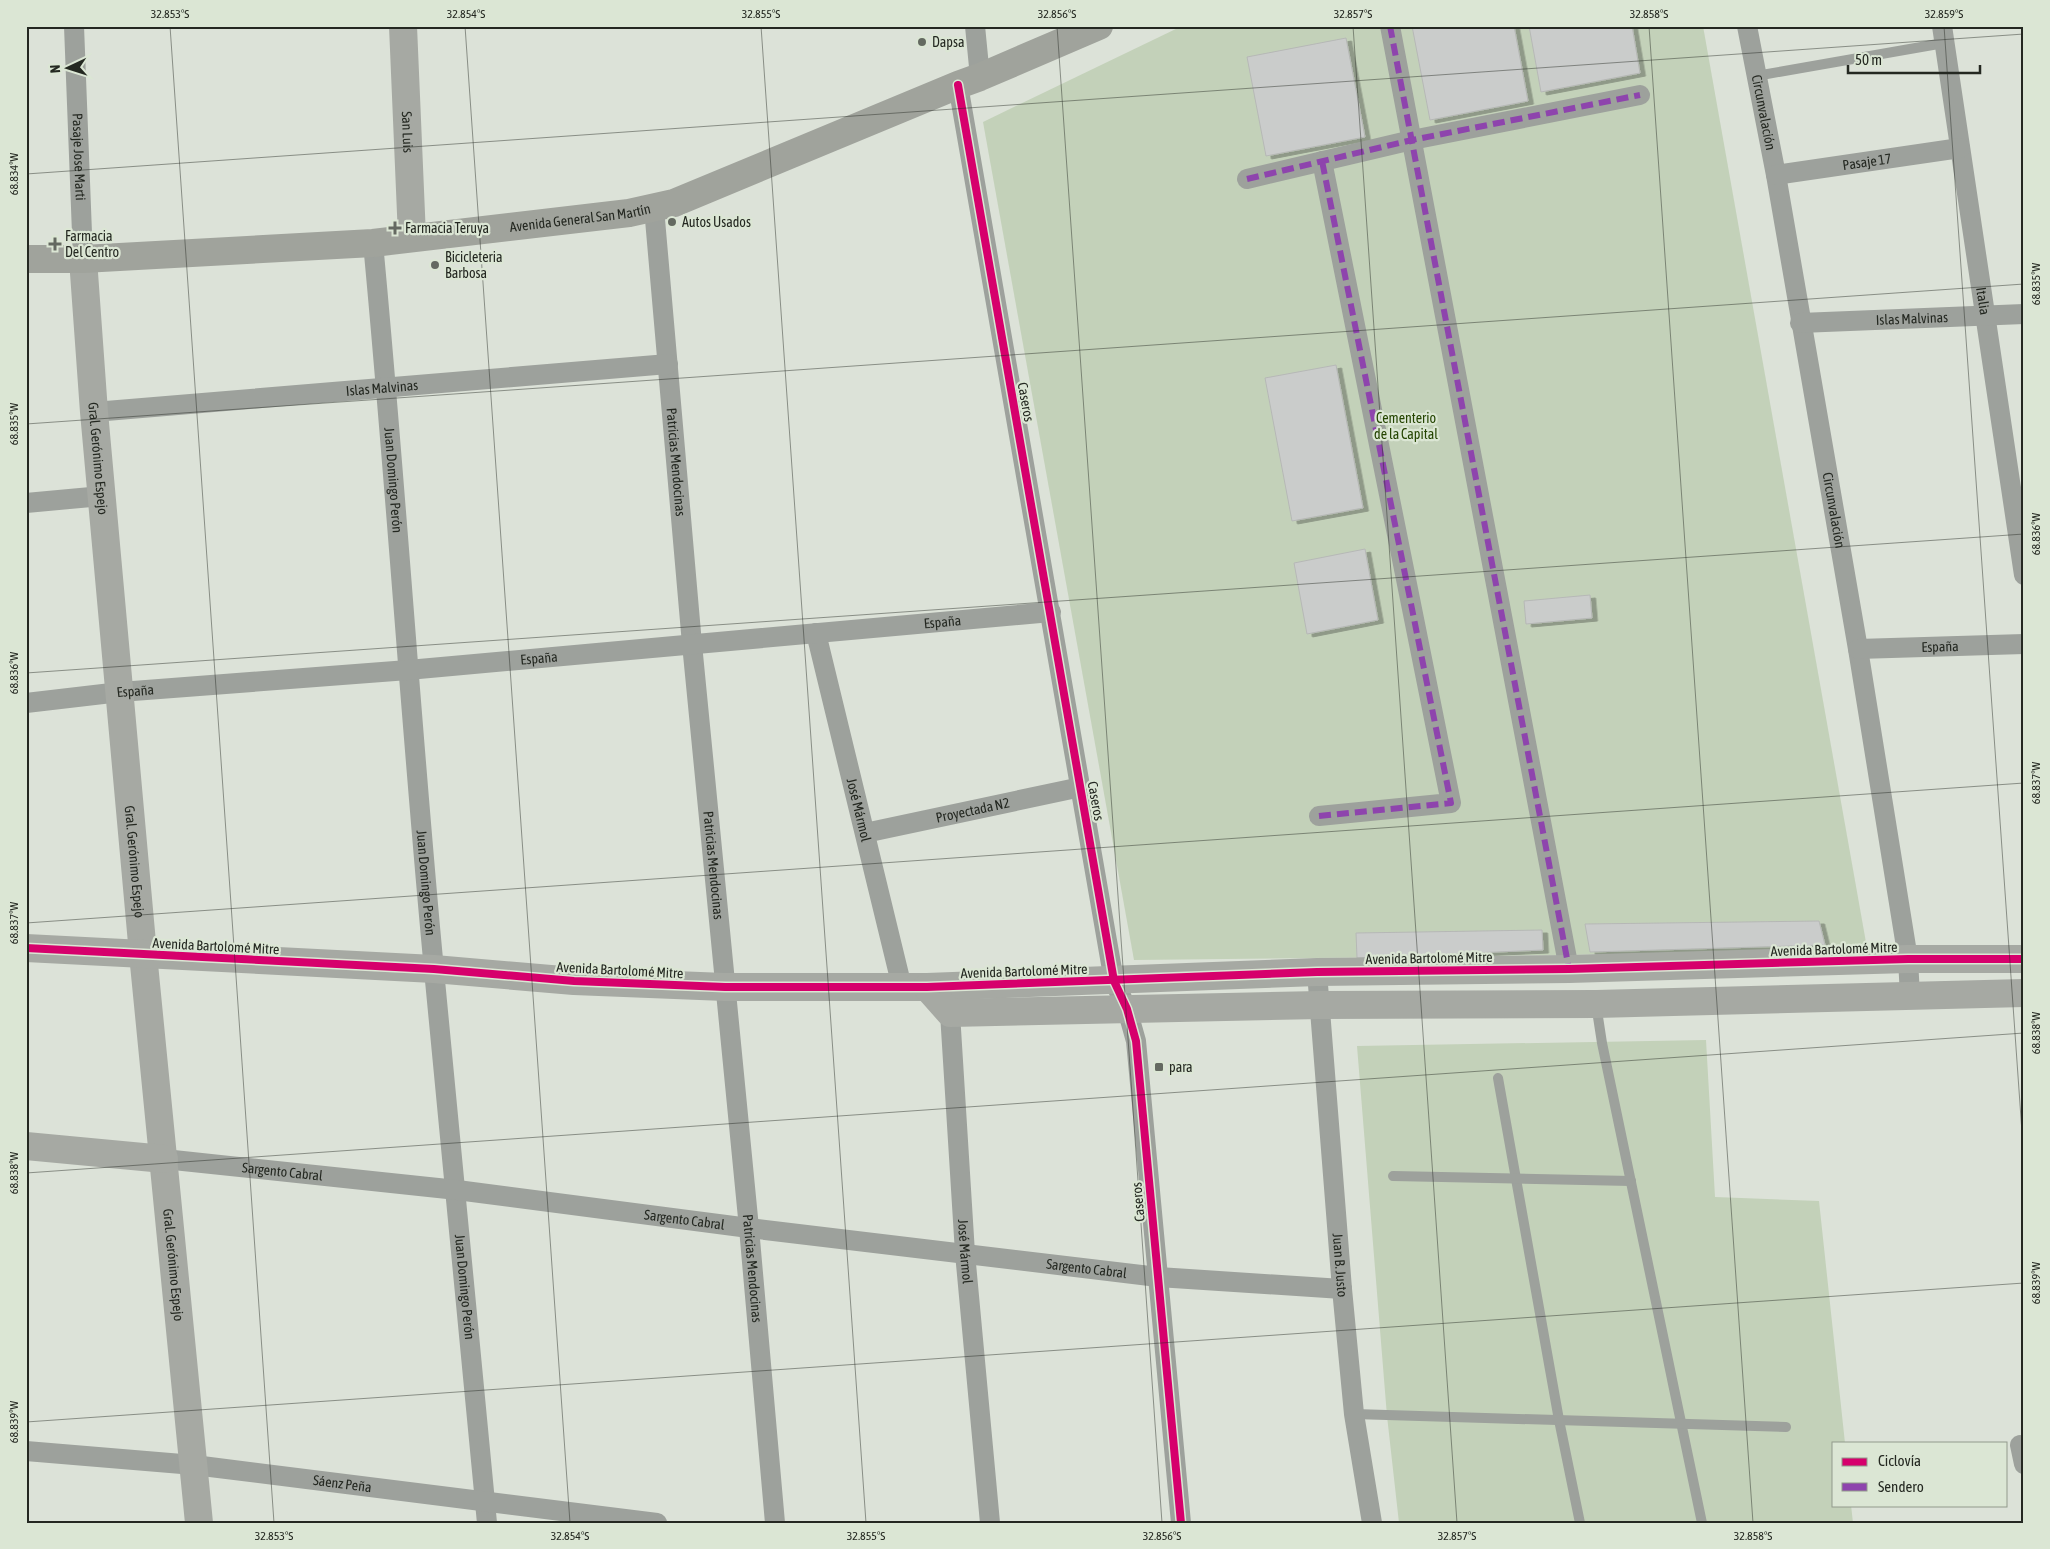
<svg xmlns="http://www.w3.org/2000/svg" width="2050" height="1549" font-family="'Asap Condensed',sans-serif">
  <defs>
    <filter id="shadow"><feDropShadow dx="5.5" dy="3" stdDeviation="0" flood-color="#0004"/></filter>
  </defs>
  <rect width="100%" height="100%" fill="#dce2d8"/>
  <g fill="#c3d1b9">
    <path d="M1182,26H1703L1867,948L1568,955L1134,960L983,122Z"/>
    <path d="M1706,1040L1715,1197L1819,1201L1845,1443H1834V1505H1851L1853,1523H1399L1387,1416L1357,1046Z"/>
  </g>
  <g fill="#cacccb" stroke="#b6b8b6" filter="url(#shadow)">
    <path d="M1412,26H1514L1528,101L1430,120Z"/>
    <path d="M1529,26H1632L1640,73L1541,92Z"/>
    <path d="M1346,38L1365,137L1266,156L1247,57Z"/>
    <path d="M1336,365L1363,508L1292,521L1265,378Z"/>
    <path d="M1365,549L1378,620L1307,634L1294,563Z"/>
    <path d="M1590,595L1592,618L1526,624L1524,601Z"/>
    <path d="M1819,921L1825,945L1590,952L1585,924Z"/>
    <path d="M1542,930L1543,950L1357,958L1356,933Z"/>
  </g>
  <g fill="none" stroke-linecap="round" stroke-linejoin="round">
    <g stroke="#9da19c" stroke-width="10">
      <path d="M1756,76L1944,43"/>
      <path d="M1596,1004L1602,1043L1702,1523"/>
      <path d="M1498,1078L1559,1420L1580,1523"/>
      <path d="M1393,1176L1631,1181"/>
      <path d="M1354,1414L1786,1427"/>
    </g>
    <g stroke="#9da19c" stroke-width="20">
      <path id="s1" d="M74,26L83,259"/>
      <path d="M975,26L980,77"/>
      <path d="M1390,26L1569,969"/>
      <path id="s2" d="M1747,26L1776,175L1858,649L1908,959L1910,996"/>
      <path id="s3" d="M1942,26L2024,575"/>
      <path d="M958,85L1114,981L1127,1009L1136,1041L1181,1523"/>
      <path id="s4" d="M1776,175L1960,148"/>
      <path d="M1247,179L1412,140L1640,95"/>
      <path id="s5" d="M654,208L692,644L749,1228L775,1523"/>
      <path id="s6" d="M373,243C396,485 411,728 434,970C451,1154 471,1338 487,1523"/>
      <path id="s7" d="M1800,323L2024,314"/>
      <path id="s8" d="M94,412L668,364"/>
      <path d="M26,503L102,496"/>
      <path id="s9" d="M816,633L902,987"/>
      <path id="s10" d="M1858,649L2024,644"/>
      <path id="s11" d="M26,703L120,692L408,670L1051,612"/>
      <path d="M1319,816L1451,803L1322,161"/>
      <path id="s12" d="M865,833L1081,787"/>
      <path id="s13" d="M1317,972L1342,1289L1354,1414L1372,1523"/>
      <path id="s14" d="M950,1013L965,1253L990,1523"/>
      <path id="s15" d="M164,1159L457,1190L749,1228L1158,1277L1342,1289"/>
      <path d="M2020,1445L2024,1464"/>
      <path id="s16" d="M26,1451L194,1465L657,1523"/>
    </g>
    <g stroke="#a6a9a3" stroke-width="28">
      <path id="s17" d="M403,26L412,237"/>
      <path id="s18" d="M83,259L94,412L143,954L199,1523"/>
      <path d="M26,948L434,969L574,981L725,987H927L1317,972L1569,969L1908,959H2024"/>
      <path d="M927,987L950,1013L1320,1005L1596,1004L2024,993"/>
      <path d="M26,1146L164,1159"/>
    </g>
    <path stroke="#a0a39c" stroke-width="28" id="s19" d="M26,259H83L373,243L629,213L674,203L958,85L980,77L1099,26"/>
    <g stroke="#8e44ad" stroke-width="6" stroke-dasharray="12 6" stroke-linecap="butt">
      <path d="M1390,26L1569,969"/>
      <path d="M1247,179L1412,140L1640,95"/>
      <path d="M1319,816L1451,803L1322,161"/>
    </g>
    <g stroke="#dbe6d4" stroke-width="11">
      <g id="cycleway">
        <path d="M958,85L1114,981L1127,1009L1136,1041L1181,1523"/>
        <path d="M26,948L434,969L574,981L725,987H927L1317,972L1569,969L1908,959H2024"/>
      </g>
    </g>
    <use href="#cycleway" stroke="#d6006c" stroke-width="8"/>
  </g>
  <path fill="none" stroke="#242821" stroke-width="1" stroke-opacity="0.45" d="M170,26L274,1523M465,26L570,1523M761,26L866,1523M1057,26L1162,1523M1353,26L1457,1523M1649,26L1753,1523M1944,26L2024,1161M26,174L2024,34M26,424L2024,284M26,673L2024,534M26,923L2024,783M26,1173L2024,1033M26,1422L2024,1283"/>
  <g fill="#646961" stroke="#dbe6d4" stroke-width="2">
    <circle cx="922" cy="42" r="5"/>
    <circle cx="672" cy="222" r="5"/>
    <path d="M392.5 220.5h5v5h5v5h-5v5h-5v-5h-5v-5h5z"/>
    <path d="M52.5 236.5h5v5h5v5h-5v5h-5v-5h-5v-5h5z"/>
    <circle cx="435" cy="265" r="5"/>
    <rect x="1154" y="1062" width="10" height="10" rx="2.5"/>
  </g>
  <g text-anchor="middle" stroke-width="4.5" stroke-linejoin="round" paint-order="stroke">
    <g font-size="14" fill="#242821" stroke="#dbe6d4" text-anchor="start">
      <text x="932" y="47">Dapsa</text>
      <text x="682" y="227">Autos Usados</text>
      <text x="405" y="233">Farmacia Teruya</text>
      <text x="65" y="241">Farmacia<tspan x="65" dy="16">Del Centro</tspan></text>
      <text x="445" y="262">Bicicleteria<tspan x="445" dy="16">Barbosa</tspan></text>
      <text x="1169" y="1072">para</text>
    </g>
    <g font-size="14" fill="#242821" stroke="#dbe6d4">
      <text dy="5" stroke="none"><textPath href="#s2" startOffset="88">Circunvalación</textPath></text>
      <text dy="5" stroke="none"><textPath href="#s17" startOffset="106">San Luis</textPath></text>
      <text dy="5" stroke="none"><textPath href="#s1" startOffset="131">Pasaje Jose Marti</textPath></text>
      <text dy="5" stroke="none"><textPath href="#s4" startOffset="92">Pasaje 17</textPath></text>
      <text dy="5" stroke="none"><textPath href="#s19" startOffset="556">Avenida General San Martín</textPath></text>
      <text dy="5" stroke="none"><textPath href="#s3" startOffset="278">Italia</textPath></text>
      <text dy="5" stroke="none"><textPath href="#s7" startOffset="112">Islas Malvinas</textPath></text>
      <text dy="5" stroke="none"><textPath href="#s8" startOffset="289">Islas Malvinas</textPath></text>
      <text transform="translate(1026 402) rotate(80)" y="5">Caseros</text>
      <text dy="5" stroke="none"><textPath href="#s18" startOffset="200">Gral. Gerónimo Espejo</textPath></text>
      <text dy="5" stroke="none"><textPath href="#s5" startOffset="255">Patricias Mendocinas</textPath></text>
      <text dy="5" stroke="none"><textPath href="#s6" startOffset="238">Juan Domingo Perón</textPath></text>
      <text dy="5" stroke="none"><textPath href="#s2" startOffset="492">Circunvalación</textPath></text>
      <text dy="5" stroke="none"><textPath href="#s11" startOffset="920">España</textPath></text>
      <text dy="5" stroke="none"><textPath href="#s10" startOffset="82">España</textPath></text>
      <text dy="5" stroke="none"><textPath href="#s11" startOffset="515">España</textPath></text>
      <text dy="5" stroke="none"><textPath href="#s11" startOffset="110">España</textPath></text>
      <text transform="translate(1096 801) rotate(80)" y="5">Caseros</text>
      <text dy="5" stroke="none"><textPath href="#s9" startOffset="182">José Mármol</textPath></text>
      <text dy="5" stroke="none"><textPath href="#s12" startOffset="110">Proyectada N2</textPath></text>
      <text dy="5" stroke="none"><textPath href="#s18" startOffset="605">Gral. Gerónimo Espejo</textPath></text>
      <text dy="5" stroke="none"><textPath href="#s5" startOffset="660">Patricias Mendocinas</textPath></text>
      <text dy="5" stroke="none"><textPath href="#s6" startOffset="642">Juan Domingo Perón</textPath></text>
      <text transform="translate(216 946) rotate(3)" y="5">Avenida Bartolomé Mitre</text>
      <text transform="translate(1834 949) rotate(-2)" y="5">Avenida Bartolomé Mitre</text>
      <text transform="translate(1429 958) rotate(-1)" y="5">Avenida Bartolomé Mitre</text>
      <text transform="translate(620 970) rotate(3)" y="5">Avenida Bartolomé Mitre</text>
      <text transform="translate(1024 971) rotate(-2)" y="5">Avenida Bartolomé Mitre</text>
      <text dy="5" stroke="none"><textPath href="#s15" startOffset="119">Sargento Cabral</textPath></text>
      <text transform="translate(1138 1202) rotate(-95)" y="5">Caseros</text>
      <text dy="5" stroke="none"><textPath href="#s15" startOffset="524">Sargento Cabral</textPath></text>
      <text dy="5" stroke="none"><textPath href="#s14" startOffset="239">José Mármol</textPath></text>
      <text dy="5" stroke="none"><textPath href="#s18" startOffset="1010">Gral. Gerónimo Espejo</textPath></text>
      <text dy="5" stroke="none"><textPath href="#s13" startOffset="294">Juan B. Justo</textPath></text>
      <text dy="5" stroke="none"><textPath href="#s15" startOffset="929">Sargento Cabral</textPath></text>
      <text dy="5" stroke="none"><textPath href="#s5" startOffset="1065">Patricias Mendocinas</textPath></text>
      <text dy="5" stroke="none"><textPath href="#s6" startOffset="1048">Juan Domingo Perón</textPath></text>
      <text dy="5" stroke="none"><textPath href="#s16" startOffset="318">Sáenz Peña</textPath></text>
    </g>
    <g font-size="14" fill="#244400" stroke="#dbe6d4">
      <text x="1406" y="423">Cementerio<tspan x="1406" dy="16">de la Capital</tspan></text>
    </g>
  </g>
  <rect width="2050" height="1549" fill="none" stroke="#dbe6d4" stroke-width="55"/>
  <rect x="1832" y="1442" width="175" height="65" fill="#dbe6d4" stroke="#929a8c"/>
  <rect x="1842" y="1458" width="25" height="8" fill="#d6006c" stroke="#929a8c"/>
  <text x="1878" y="1466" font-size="15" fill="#242821">Ciclovía</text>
  <rect x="1842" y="1483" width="25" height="8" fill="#8e44ad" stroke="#929a8c"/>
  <text x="1878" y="1492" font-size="15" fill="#242821">Sendero</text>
  <g transform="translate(68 68) rotate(266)" stroke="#dbe6d4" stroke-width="4" paint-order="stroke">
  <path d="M0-4L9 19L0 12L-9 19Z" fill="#242821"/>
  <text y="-8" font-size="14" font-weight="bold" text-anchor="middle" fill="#242821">N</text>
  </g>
  <path d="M1848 65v8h132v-8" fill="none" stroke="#242821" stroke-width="2.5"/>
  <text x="1855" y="65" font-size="15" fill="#242821" stroke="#dbe6d4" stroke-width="4" paint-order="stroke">50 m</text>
  <rect x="28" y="28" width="1994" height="1494" fill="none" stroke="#242821" stroke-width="2"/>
  <g font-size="12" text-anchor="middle" fill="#242821">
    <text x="170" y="18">32.853°S</text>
    <text x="466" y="18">32.854°S</text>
    <text x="761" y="18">32.855°S</text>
    <text x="1057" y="18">32.856°S</text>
    <text x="1353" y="18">32.857°S</text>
    <text x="1649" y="18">32.858°S</text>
    <text x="1944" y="18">32.859°S</text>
    <text transform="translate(14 174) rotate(-90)" y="4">68.834°W</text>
    <text transform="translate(2036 284) rotate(-90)" y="4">68.835°W</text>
    <text transform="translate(14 424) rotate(-90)" y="4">68.835°W</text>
    <text transform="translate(2036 534) rotate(-90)" y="4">68.836°W</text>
    <text transform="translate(14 673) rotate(-90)" y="4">68.836°W</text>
    <text transform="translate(2036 783) rotate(-90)" y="4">68.837°W</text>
    <text transform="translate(14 923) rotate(-90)" y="4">68.837°W</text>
    <text transform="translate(2036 1033) rotate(-90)" y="4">68.838°W</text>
    <text transform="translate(14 1173) rotate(-90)" y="4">68.838°W</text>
    <text transform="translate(2036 1283) rotate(-90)" y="4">68.839°W</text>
    <text transform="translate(14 1422) rotate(-90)" y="4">68.839°W</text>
    <text x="274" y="1540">32.853°S</text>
    <text x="570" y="1540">32.854°S</text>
    <text x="866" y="1540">32.855°S</text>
    <text x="1162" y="1540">32.856°S</text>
    <text x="1457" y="1540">32.857°S</text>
    <text x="1753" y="1540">32.858°S</text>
  </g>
</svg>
